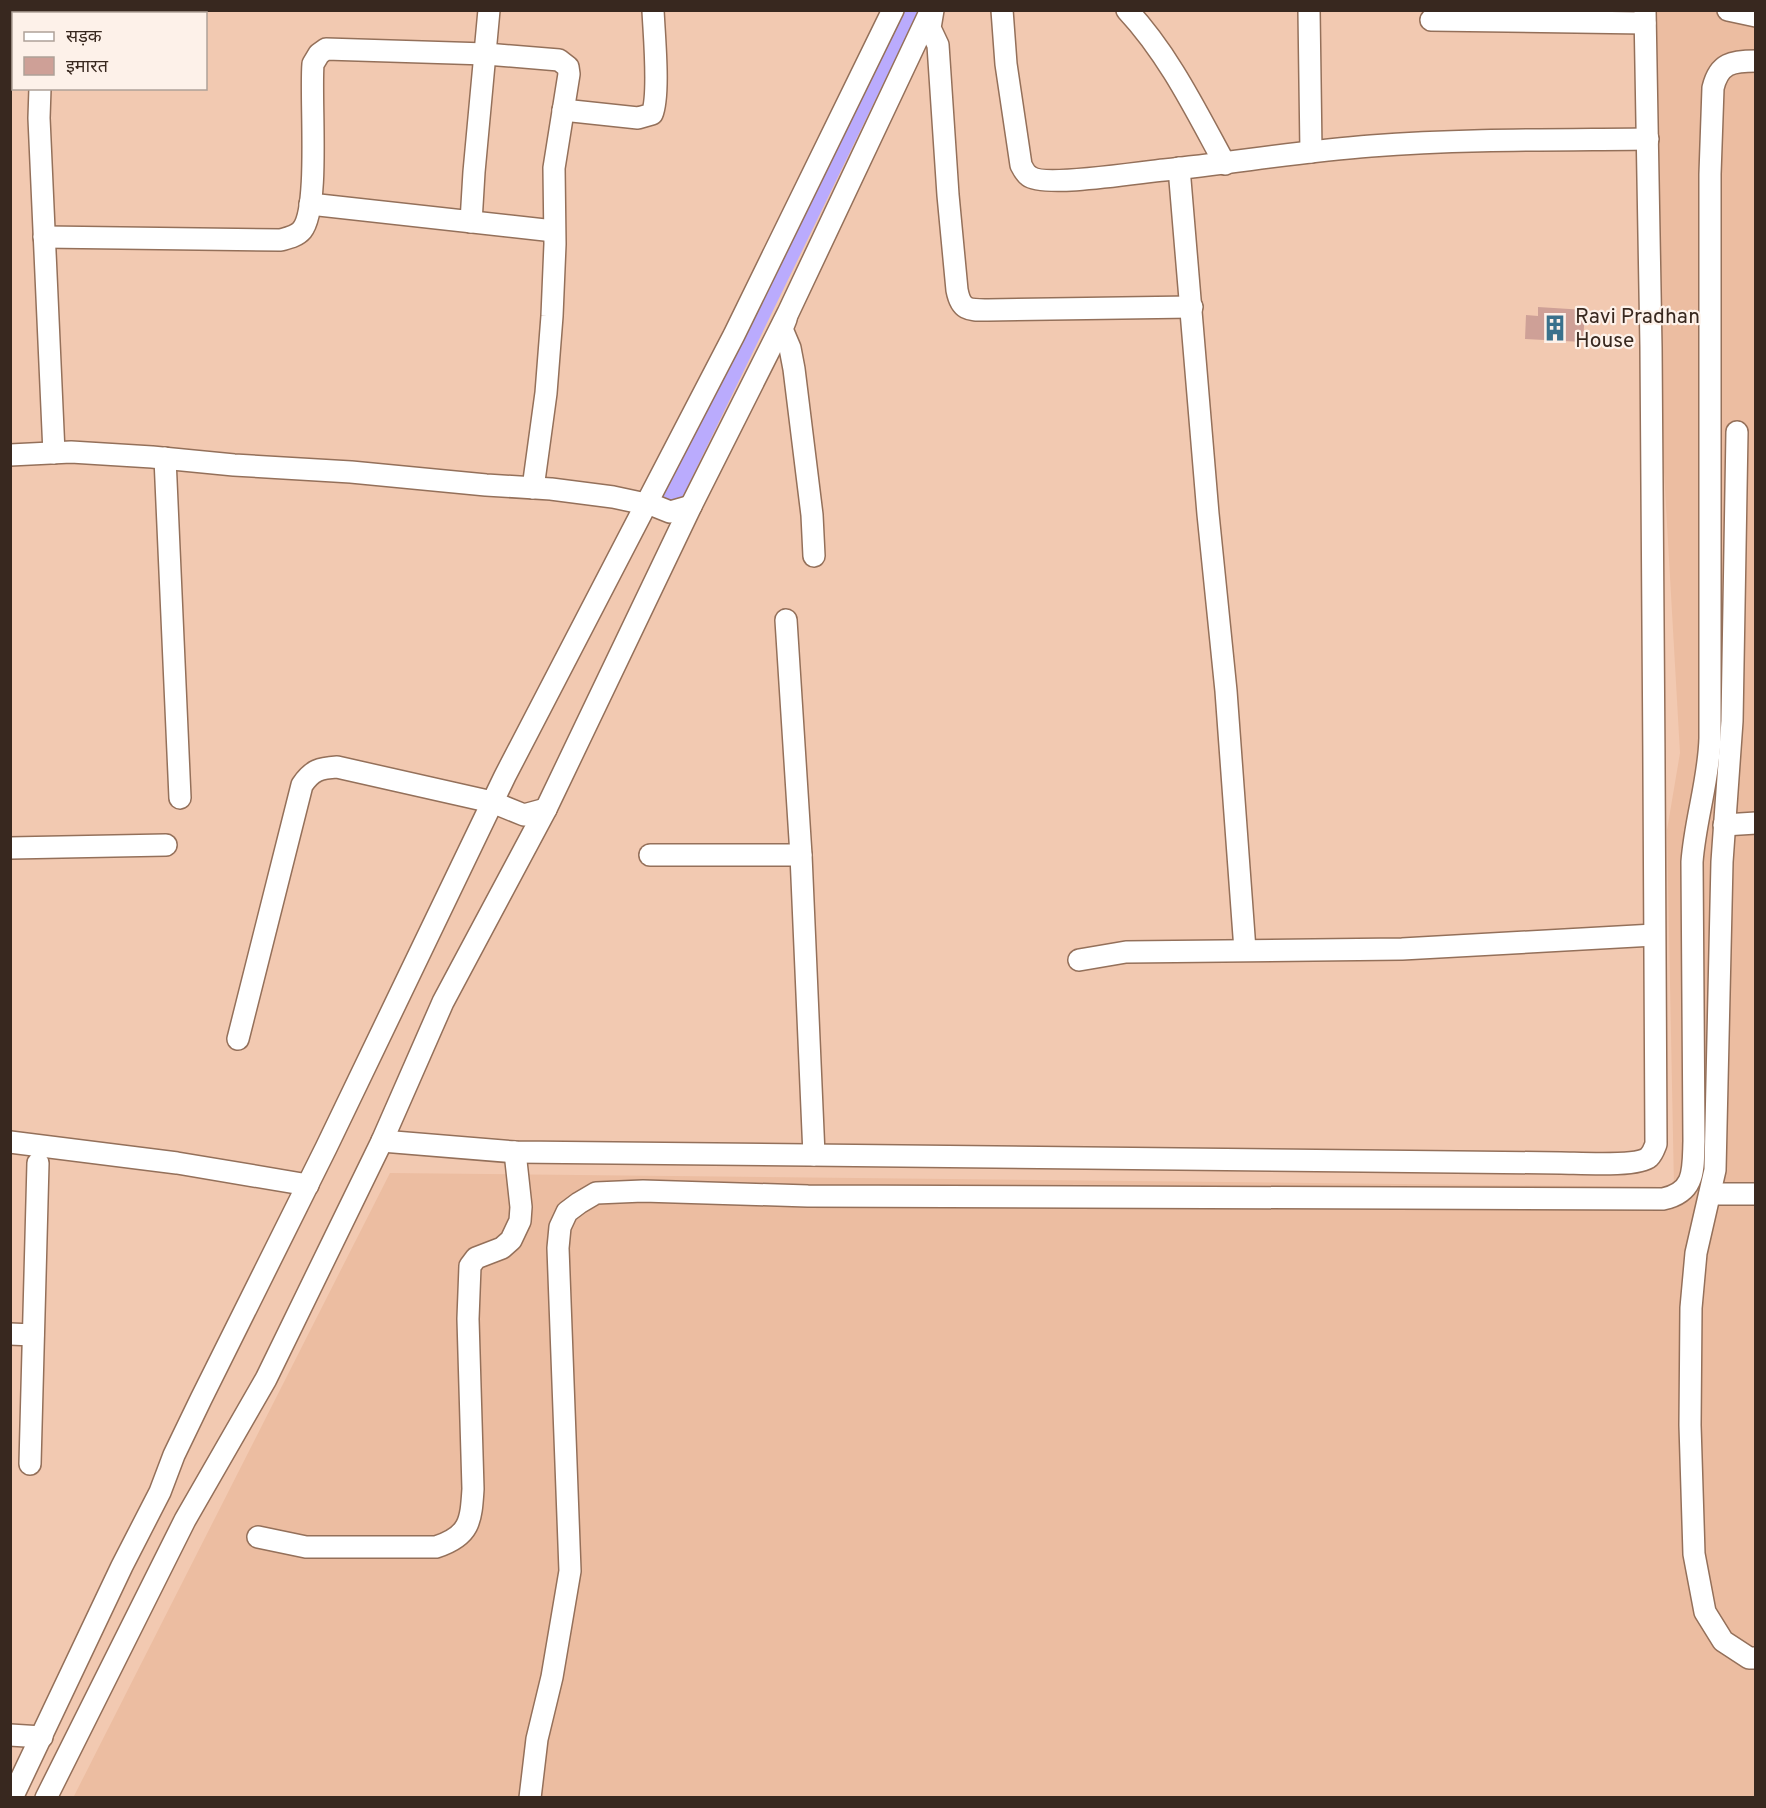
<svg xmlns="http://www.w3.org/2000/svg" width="1766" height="1808" font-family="Overpass,'Noto Sans Devanagari',sans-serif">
  <rect width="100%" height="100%" fill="#f2c9b1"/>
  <path fill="#ecbda1" d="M1643,11H1755V1797L73,1798L390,1173L1674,1187L1667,830L1680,753L1640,48Z"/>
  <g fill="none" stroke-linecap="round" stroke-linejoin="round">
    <path stroke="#baabfd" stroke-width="18" d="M672,498L909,10"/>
  </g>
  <path fill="#cea097" d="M1538,307L1585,310L1583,342L1525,339L1526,315L1538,316Z"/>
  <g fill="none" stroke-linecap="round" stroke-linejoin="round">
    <g stroke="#94705a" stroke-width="24">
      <g id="minor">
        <path d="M933,10L930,28L938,45L948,195L957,290C961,311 969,310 988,310L1192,307"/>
        <path d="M1002,10L1006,64L1021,165C1023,169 1026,174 1029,176C1044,188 1141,172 1164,170C1233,163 1302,151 1371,146C1463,139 1556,140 1648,139"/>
        <path d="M1127,10C1169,55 1196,111 1225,164"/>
        <path d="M1309,10L1311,152"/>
        <path d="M1728,10L1756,16"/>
        <path d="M45,14L46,10"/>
        <path d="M1431,20L1645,23"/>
        <path d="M40,88L39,118L54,453"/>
        <path d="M563,110L638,118L652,114C660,95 654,34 653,10"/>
        <path d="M1179,168L1208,514L1226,691L1245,950"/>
        <path d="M310,204L554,231"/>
        <path d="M471,222L474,172L489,10"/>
        <path d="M44,237L281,240C288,238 297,236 302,230C320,208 310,98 313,64L319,54L326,49L486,54L559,60L568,67L569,74L554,168L555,244L552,316L546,393L533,488"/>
        <path d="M786,319L782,329L790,348L794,369L812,515L814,556"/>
        <path d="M1737,432L1732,721L1722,862L1715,1170L1696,1253L1691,1308L1690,1425L1694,1554L1705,1612L1723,1641L1749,1658H1756"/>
        <path d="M10,455L71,452L152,457L234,465L351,472L486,485L551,489L613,497L655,506L670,512L691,506"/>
        <path d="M165,458L180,798"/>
        <path d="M786,620L801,855L814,1155"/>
        <path d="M1724,825L1756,823"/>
        <path d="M10,848L166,845"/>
        <path d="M650,855H801"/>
        <path d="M1079,960L1126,952L1402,949L1654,935"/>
        <path d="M238,1039L302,785C312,770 320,768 337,767L492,802L524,815L546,809"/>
        <path d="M382,1141L515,1152L1561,1163C1578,1163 1638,1167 1649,1157C1653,1153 1654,1149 1656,1144C1654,878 1654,613 1651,347C1650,235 1646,123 1645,10"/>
        <path d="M10,1142L177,1163L308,1185"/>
        <path d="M1711,1194H1756"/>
        <path d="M10,1334L33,1335"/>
        <path d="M30,1464L38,1163"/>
        <path d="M258,1537L306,1547H436C470,1536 471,1521 473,1489L468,1319L470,1266L476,1258L502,1248L511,1240L520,1221L521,1207L515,1152"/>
        <path d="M10,1735L42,1737"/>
        <path d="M12,1798L122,1566L160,1492L174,1455L201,1399L326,1148L505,776L734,335L893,10"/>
        <path d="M46,1798L185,1520L266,1379L382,1141L443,1002L546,809L691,506L788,313L931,10"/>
        <path d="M530,1798L537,1739L552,1677L570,1571L558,1248L560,1227L567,1212L579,1203L596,1193L643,1191L808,1196L1663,1199C1696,1192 1693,1169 1694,1141L1692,862C1695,820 1709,780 1710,738V174L1713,88C1719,63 1732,61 1756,61"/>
      </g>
    </g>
    <use href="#minor" stroke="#fff" stroke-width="21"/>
  </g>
  <defs>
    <g id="building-bare" transform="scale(2.07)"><path d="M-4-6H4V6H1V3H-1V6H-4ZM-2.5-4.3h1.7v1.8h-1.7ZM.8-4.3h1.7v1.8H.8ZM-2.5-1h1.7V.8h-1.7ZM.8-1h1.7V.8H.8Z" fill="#3a718c" stroke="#fdf1e9" stroke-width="2.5" paint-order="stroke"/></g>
  </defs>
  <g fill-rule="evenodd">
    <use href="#building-bare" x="1555" y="328"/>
  </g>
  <g text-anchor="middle" stroke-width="4.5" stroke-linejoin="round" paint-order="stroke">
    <g font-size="21" fill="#38281f" stroke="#fdf1e9" text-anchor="start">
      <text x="1575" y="323">Ravi Pradhan<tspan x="1575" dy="24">House</tspan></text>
    </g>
  </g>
  <rect width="1766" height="1808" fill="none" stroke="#38281f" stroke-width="24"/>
  <rect x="12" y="12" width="195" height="78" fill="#fdf1e9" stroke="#aea198" stroke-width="1.5"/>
  <rect x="24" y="32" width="30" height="9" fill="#ffffff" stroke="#aea198" stroke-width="1.5"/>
  <text x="66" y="42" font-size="18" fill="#38281f">सड़क</text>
  <rect x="24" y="57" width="30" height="18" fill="#cea097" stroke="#aea198" stroke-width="1.5"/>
  <text x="66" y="72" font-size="18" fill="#38281f">इमारत</text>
</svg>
